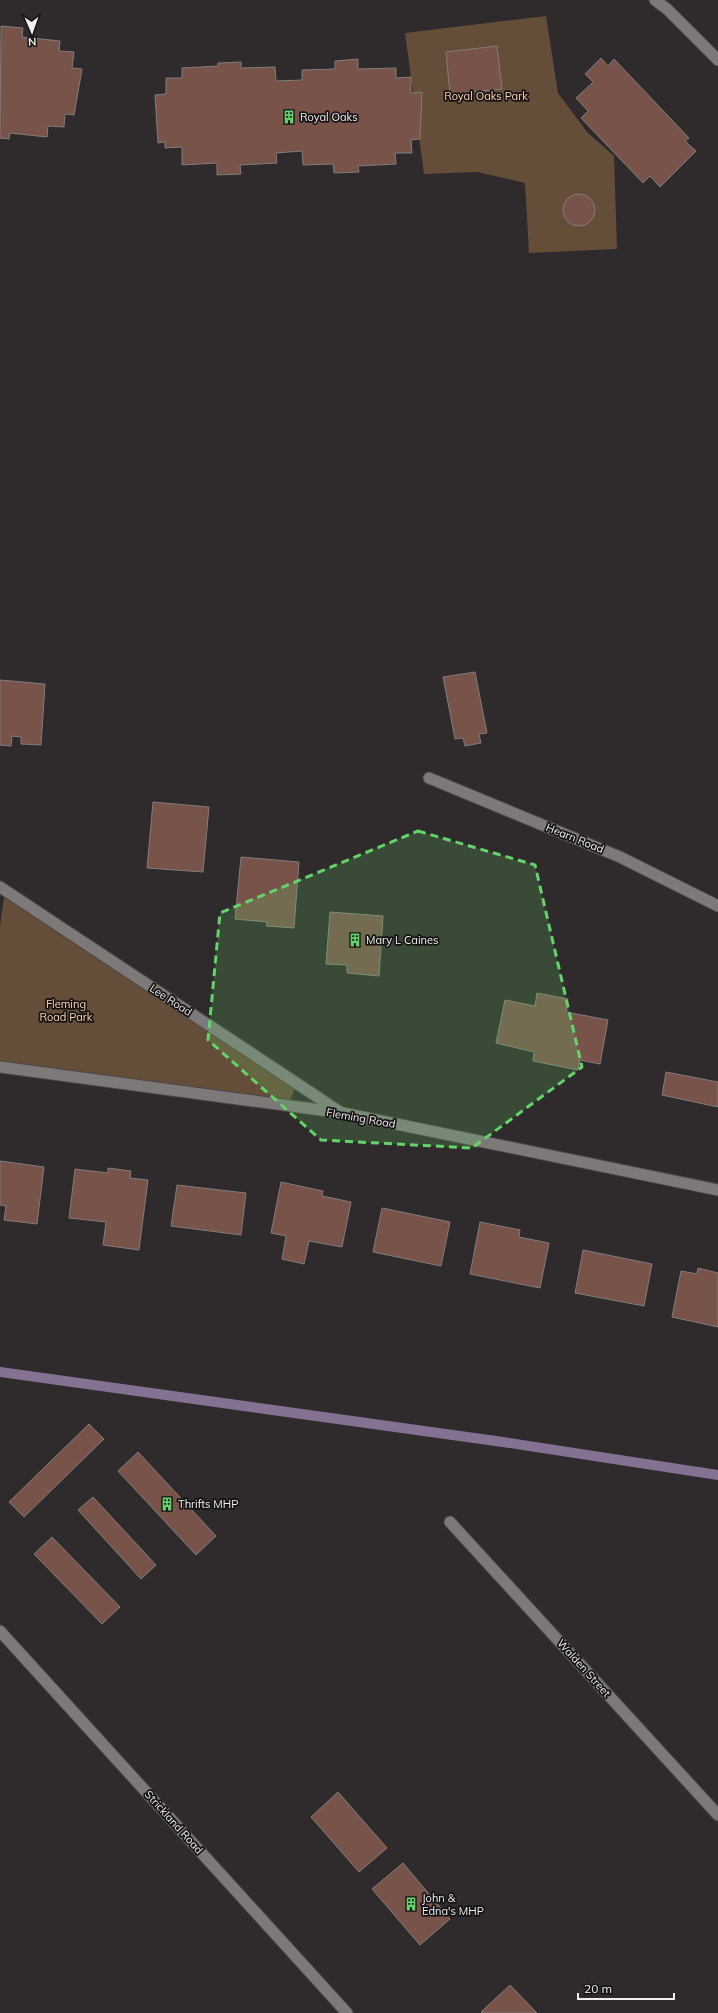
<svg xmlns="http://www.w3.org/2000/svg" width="718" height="2013" font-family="Mulish,sans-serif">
  <rect width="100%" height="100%" fill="#2f2a2b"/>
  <g fill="#644d39">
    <path d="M546,16L558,93L587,132L614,156L617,249L529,253L525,183L477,172L424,174L405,33Z"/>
    <path d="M5,890L296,1085L288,1106L0,1067V926Z"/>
  </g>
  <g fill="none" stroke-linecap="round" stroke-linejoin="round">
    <path stroke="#857292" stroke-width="10" d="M0,1372L503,1442L718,1475"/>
  </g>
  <g fill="#78534a" stroke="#827d7c">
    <path d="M1,26L23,28L22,37L60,41L59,51L74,52L72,68L82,69L74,115L65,114L64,127L48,126L47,137L10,133L9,139L0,138Z"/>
    <path d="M497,46L502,89L450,94L446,52Z"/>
    <path d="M601,58L608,66L614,59L689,138L685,141L696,151L660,187L650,176L643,183L581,118L588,111L576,98L593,82L585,74Z"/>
    <path d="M358,59V69L396,68V78L411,77V93L422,92L420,139L411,140L412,153H395L396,164L358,166L359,172L334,173L333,164L303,165L302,151L276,153L277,163L240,165L241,174L217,175V163L182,165V147L165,148V142L158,143L155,95L166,94V78H182V68L218,66V63L241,62V68L275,67L276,81L302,80V70L335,69V61Z"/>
    <circle cx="579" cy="210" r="16"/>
    <path d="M475,672L487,733L479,734L481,743L465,746L463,738L455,739L443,677Z"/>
    <path d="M0,680L45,684L41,745L21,744V737L12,736L11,746L0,745Z"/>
    <path d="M153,802L209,807L203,872L147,868Z"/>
    <path d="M241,857L299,862L294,928L266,926L267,922L235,919Z"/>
    <path d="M330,912L383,916L379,976L347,973V965L326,964Z"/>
    <path d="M537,993L568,999L566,1012L608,1020L600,1064L580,1060L578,1070L533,1061L534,1052L496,1043L505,1000L535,1006Z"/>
    <path d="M666,1072L718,1082V1107L662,1095Z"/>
    <path d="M0,1161L44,1167L37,1224L4,1220L6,1206L0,1205Z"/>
    <path d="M108,1168L131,1171L130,1178L148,1180L139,1250L103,1245L106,1222L69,1218L75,1169L108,1173Z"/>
    <path d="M281,1182L323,1191L322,1196L351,1202L342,1247L309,1241L304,1264L282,1259L286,1236L271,1233Z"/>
    <path d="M177,1185L246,1193L241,1235L171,1226Z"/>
    <path d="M382,1208L450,1222L441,1266L373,1252Z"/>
    <path d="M480,1222L520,1230L519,1237L549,1243L540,1288L470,1274Z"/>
    <path d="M583,1250L652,1264L644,1306L575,1293Z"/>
    <path d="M698,1268L718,1273V1327L672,1317L681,1271L697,1274Z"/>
    <path d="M89,1424L104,1439L24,1517L9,1502Z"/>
    <path d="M138,1452L216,1536L196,1555L118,1471Z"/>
    <path d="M93,1497L156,1565L141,1579L78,1510Z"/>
    <path d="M52,1537L120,1607L102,1624L34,1554Z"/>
    <path d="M338,1792L387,1848L359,1872L311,1817Z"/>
    <path d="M403,1863L450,1919L420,1945L372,1889Z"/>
    <path d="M510,1985L537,2013H482L481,2012Z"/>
  </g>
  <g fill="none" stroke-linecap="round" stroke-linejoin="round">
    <g stroke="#4c4849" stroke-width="13">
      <path id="service" d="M655,0L667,9L718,60"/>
    </g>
    <g stroke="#4c4849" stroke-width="13">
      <g id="minor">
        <path d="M429,778L620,857L718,906"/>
        <path d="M0,887L340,1112"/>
        <path d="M0,1067L343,1113L718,1190"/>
        <path d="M450,1522L718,1815"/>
        <path d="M0,1631L347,2013"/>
      </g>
    </g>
    <use href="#service" stroke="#7e7979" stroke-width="11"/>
    <use href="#minor" stroke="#7e7979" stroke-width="11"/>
  </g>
  <path fill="#62d469" fill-opacity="0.2" stroke="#62d469" stroke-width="3" stroke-dasharray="8 5" stroke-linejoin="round" d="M418,831L535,865L582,1067L472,1148L321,1140L208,1040L220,913Z"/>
  <defs>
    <g id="building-bare" transform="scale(1.08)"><path d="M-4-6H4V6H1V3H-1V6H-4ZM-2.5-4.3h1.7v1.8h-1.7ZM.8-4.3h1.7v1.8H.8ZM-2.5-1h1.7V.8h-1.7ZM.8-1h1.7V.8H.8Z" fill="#62d469" stroke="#161314" stroke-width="2.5" paint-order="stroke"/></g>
  </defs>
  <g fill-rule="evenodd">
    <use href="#building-bare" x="289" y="117"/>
    <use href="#building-bare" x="355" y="940"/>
    <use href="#building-bare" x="167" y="1504"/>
    <use href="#building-bare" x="411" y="1904"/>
  </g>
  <g text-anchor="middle" stroke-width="3.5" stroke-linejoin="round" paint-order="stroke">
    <g font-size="11" fill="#fdd3b0" stroke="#161314">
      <text x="486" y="100">Royal Oaks Park</text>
      <text x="66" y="1008">Fleming<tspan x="66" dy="13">Road Park</tspan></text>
    </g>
    <g font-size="11" fill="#f2eff0" stroke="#161314" text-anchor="start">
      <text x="300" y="121">Royal Oaks</text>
      <text x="366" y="944">Mary L Caines</text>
      <text x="178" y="1508">Thrifts MHP</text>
      <text x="422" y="1902">John &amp;<tspan x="422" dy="13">Edna's MHP</tspan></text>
    </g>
    <g font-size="11" fill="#f2eff0" stroke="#161314">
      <text transform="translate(575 838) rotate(22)" y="4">Hearn Road</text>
      <text transform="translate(171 1000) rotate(33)" y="4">Lee Road</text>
      <text transform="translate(361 1118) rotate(10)" y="4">Fleming Road</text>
      <text transform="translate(584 1668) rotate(48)" y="4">Walden Street</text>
      <text transform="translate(174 1822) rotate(48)" y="4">Strickland Road</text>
    </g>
  </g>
  <g transform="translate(32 32) rotate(178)" stroke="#161314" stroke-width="3" paint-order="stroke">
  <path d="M0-3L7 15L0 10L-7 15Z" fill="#f2eff0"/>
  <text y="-6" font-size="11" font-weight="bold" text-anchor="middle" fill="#f2eff0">N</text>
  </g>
  <path d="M578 1993v6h96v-6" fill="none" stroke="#f2eff0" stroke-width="2"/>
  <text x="584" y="1993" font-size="12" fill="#f2eff0" stroke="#161314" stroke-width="3" paint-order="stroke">20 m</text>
</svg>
